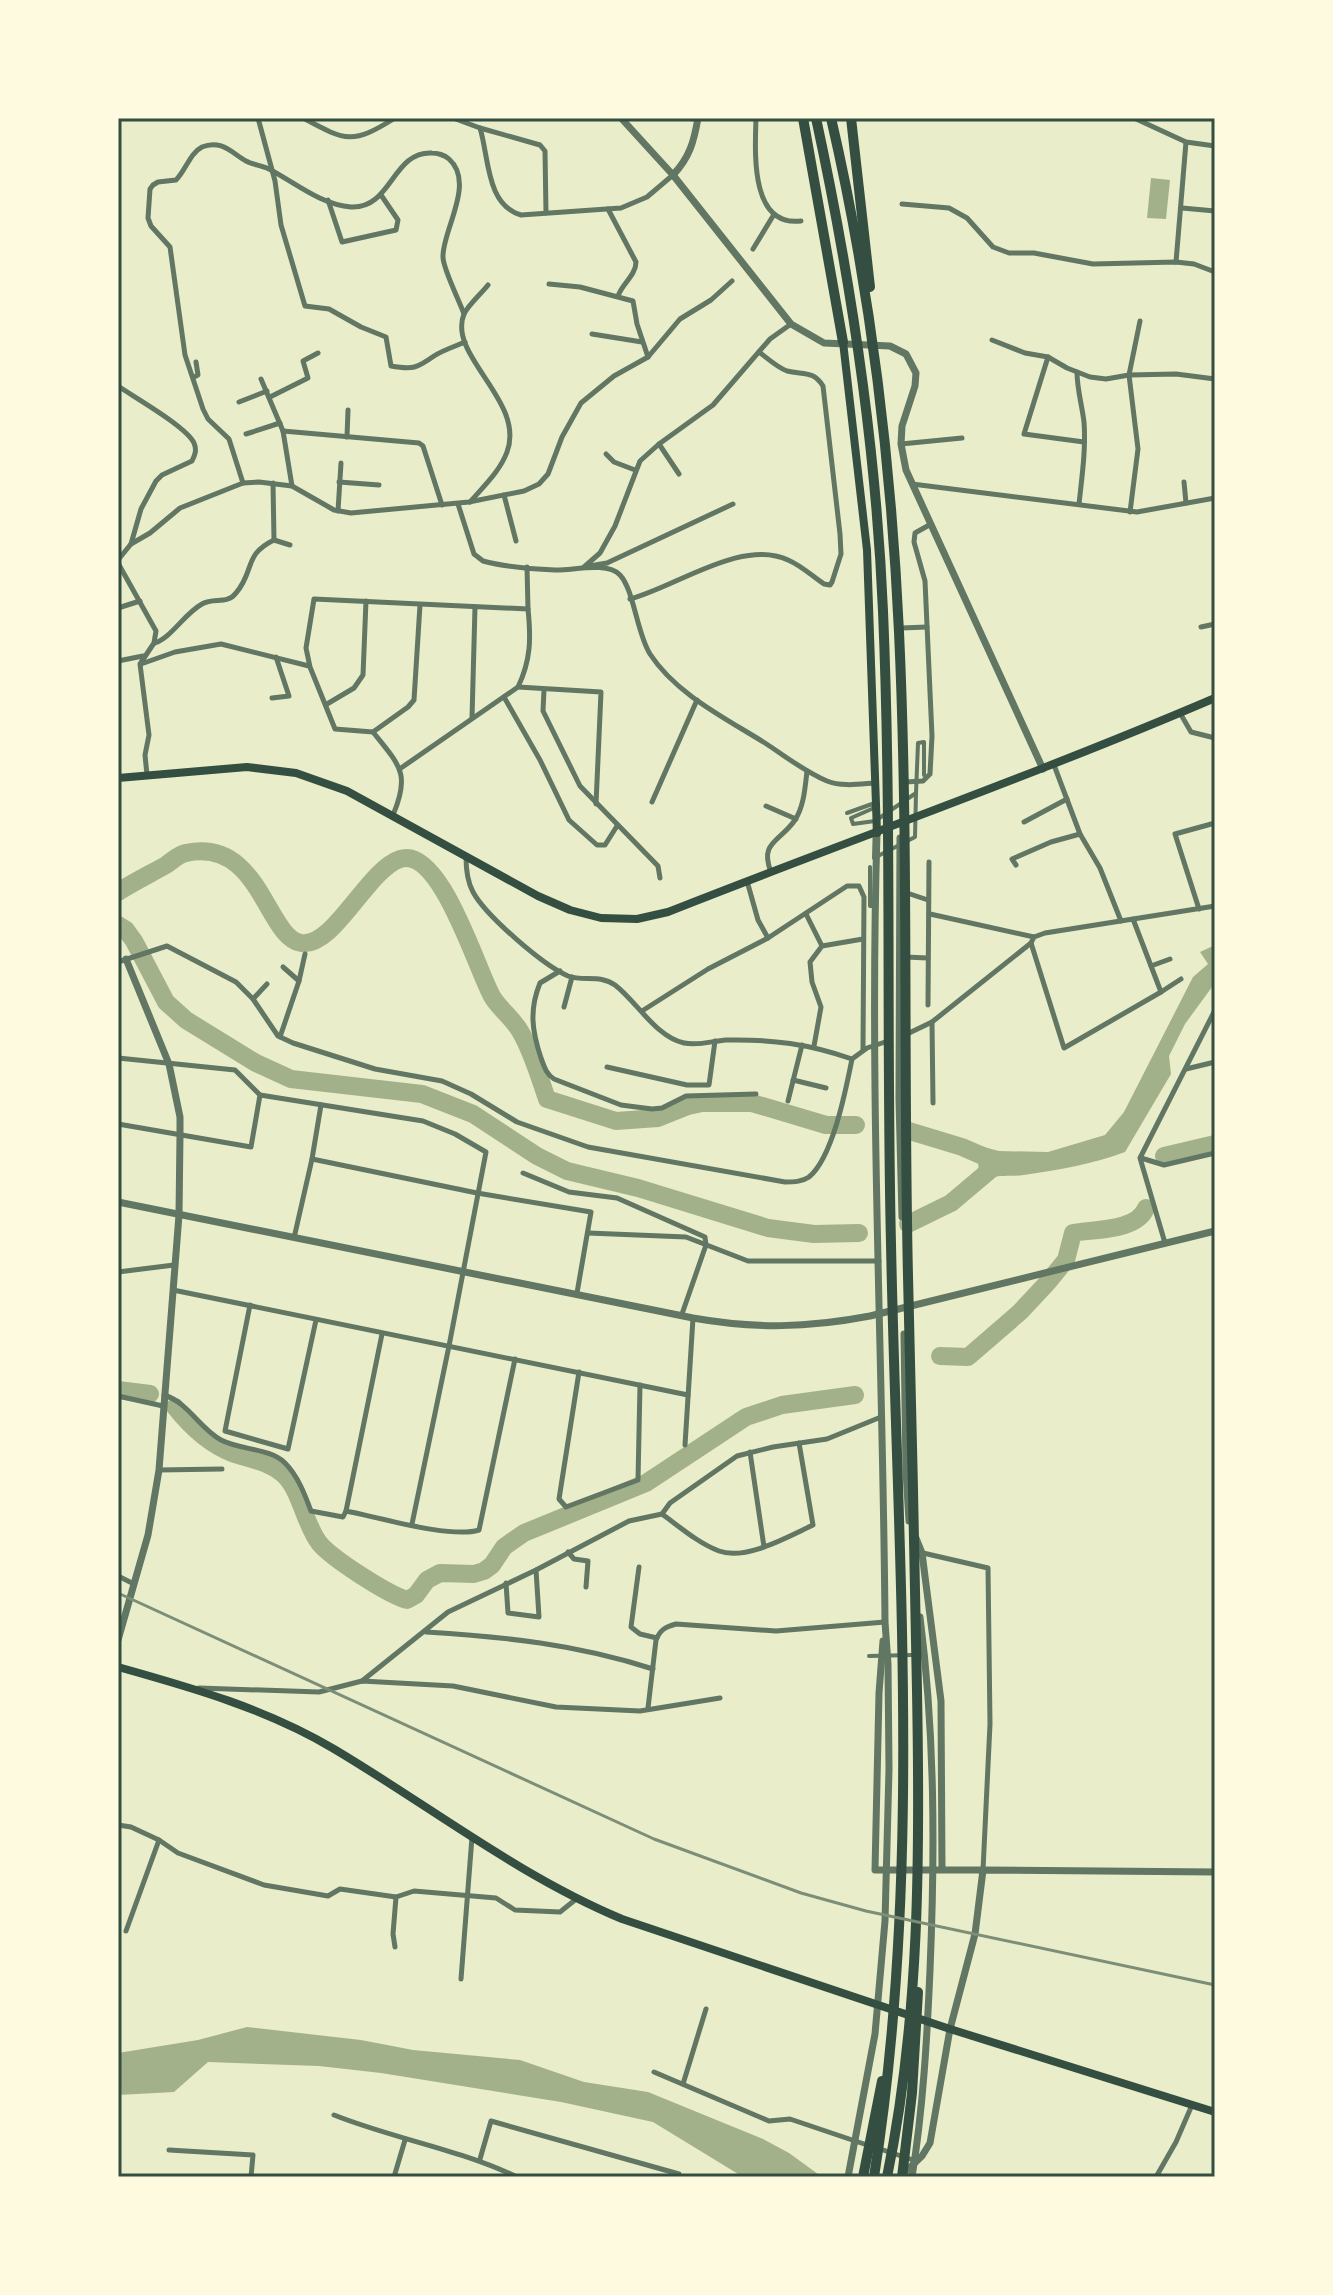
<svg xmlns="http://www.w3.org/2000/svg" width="1333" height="2295" font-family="Poppins,sans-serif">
  <rect width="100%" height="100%" fill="#e9edc9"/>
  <g fill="#a3b18a">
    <path d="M1151,178L1170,180L1166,219L1147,218Z"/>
    <path d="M1215,945V983L1185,1024L1169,1056L1171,1074L1125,1152C1093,1164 1058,1170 1024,1175C1006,1177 1000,1174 980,1180L976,1145L999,1151L1048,1152L1105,1135L1124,1112L1193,977L1208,964L1200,952Z"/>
    <path d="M247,2027L361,2040L413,2050L520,2060L584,2082L648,2092L763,2139L789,2153L822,2177H743L653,2122L561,2102L381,2073L319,2066L208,2062L174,2092L118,2095V2053L198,2040Z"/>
  </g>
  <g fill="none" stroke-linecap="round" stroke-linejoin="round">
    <g stroke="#a3b18a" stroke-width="18">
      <path d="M118,892C134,882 150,874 166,865C172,861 179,854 186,853C260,837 266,937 301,943C334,948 367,870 400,859C441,845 478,974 493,998C501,1010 513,1019 520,1031C532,1051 539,1076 547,1099L616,1121L658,1118L688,1106L702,1103H752L826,1125H856"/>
      <path d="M118,925L126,930L134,941L166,1002L186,1020L256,1063L291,1079L422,1094L473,1114L537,1156L567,1171L638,1188L768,1228L814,1234L859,1233"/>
      <path d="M906,1130L962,1147L999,1163"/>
      <path d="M1164,1156L1215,1144"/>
      <path d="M908,1224L951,1203L996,1165"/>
      <path d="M940,1356L968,1357L1020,1312L1048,1282L1066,1260L1073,1233C1095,1229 1137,1231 1146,1208"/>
      <path d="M118,1390L150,1394"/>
      <path d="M175,1407C190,1426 209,1444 232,1453C249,1459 268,1461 283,1474C300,1488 305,1526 320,1544C333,1559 387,1594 407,1600L416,1595L427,1580L440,1573L474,1574L484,1571L492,1565L504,1547L524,1533L646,1483L746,1417L782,1405L855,1395"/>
    </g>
    <g stroke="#617663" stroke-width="4">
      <path d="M916,793L915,837L874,858L875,821Z"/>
      <path d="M916,793L918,743L924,742V775"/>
      <path d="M847,813L872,804L874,808L851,818L853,824L875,821"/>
      <path d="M870,867V906H873V904"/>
      <path d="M869,1656L913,1655"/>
    </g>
    <g stroke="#617663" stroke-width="5">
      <path d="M258,118L275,181L281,225L305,306L329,309L361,327L386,337L391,366C413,370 417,368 434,356C443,350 456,346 465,342"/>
      <path d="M303,118C346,141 352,145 395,118"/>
      <path d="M453,118L480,128C489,157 486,205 521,215L621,208L647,197L673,175"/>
      <path d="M682,118L697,119"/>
      <path d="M756,118C755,153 750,227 801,221"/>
      <path d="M1134,118L1186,142L1215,146"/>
      <path d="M480,128L540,145L545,151L546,213"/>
      <path d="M328,200L342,242L396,230L398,220L381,195"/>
      <path d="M902,204L949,208L967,218L993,247L1009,253H1034L1093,264L1176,262L1194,264L1215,272"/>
      <path d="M1182,208L1215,211"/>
      <path d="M608,209L636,262C636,275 622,284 618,296"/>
      <path d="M753,249L773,216"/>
      <path d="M1176,262L1186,142"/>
      <path d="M549,284L580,287L633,301L637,324L648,357"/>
      <path d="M592,334L642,342"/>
      <path d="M992,340L1025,353L1048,357L1067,368L1090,377L1106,379L1129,375L1176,374L1215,379"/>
      <path d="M1048,357L1024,434L1084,442"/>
      <path d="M1077,372C1077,389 1082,405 1084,422C1086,449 1082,476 1079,504"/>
      <path d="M194,377L198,375L196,362"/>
      <path d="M261,379L283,431L292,486"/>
      <path d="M118,386C134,397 187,427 194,443C197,450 195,455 192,461L162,475L156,481L141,509L131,544L118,560"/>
      <path d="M270,397L308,378L303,361L318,353"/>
      <path d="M239,402L267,391"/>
      <path d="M283,431L419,443L423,446L442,505"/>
      <path d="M246,434L280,423"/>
      <path d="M347,437L348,410"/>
      <path d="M659,444L679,474"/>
      <path d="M901,444L962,438"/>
      <path d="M606,454L614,462L635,470"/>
      <path d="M339,482L379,485"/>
      <path d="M1184,482L1186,503"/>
      <path d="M243,483L229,439L208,419L203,409L185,355L170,247L151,226L148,218L150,189L153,185L158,182L176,180C186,170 190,153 202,147C221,139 232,153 246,161C253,165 261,165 269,169C294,182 321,205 351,207C392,209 392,151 432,153C437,153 445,155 449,159C476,183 442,231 443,257C443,269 460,302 464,314"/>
      <path d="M273,483L274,540"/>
      <path d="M912,484L1137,512L1215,498"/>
      <path d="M504,495L516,541"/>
      <path d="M470,502C484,486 500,471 507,452C526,401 447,356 464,314C469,304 481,294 488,285"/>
      <path d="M458,504L474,554L483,561C505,567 532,569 555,570C571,571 607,561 620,575C634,590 637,634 650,654C676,694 725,718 765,743C785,756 805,772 827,781C842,787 860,784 875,783"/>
      <path d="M338,511L341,463"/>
      <path d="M1130,512L1138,449L1129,375L1140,321"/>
      <path d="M131,544L150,533L180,508L243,483L259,482L292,486L334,510L351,513L469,502L524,491L539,484L548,474L562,437L581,403L614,376L648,357L680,319L711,300L732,281"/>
      <path d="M118,563L156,631L154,643L140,664L149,735L145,755L147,775"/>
      <path d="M589,566L607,563L733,504"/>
      <path d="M527,567L528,609"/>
      <path d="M584,567L600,553L615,526L640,461L659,444L713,405L770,339L791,324"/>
      <path d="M630,599C676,587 742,538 788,560C802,566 812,576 824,584L830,585L832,582L841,554L840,534L823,386C813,370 803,375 787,371C778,368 767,358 759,352"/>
      <path d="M118,608L140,601"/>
      <path d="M1201,627L1215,624"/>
      <path d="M901,628L927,627"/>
      <path d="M155,643C172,637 184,614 202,604C214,597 227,605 236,593C255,571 243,555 274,540L290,545"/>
      <path d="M118,661L143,656"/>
      <path d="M141,664L175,652L221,644L309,666"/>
      <path d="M518,687L601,692L596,804"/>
      <path d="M544,690L543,711L580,786L658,866L660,878"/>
      <path d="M504,697L540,760L569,820L597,845H605L617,826"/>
      <path d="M272,698L289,696L276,657"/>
      <path d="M327,704L354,688L363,675L366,601"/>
      <path d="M1180,713L1191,732L1215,738"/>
      <path d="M472,718L475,607"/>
      <path d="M373,732L408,707L414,700L420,605"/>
      <path d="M1054,765L1080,834L1100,868L1121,921"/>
      <path d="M905,782L923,781L930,774L932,736L925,581L914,542L915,533L931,524"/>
      <path d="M652,802L697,700"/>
      <path d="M766,806L796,819"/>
      <path d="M393,815C411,773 399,765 373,732L335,729L310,667L306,648L314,599L528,609C531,638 531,660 518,687L401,768"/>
      <path d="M1024,822L1067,799"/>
      <path d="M466,857C466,869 467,881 473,892C486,916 543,965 568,976C583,982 600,974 615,985C637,1002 656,1037 684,1043C699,1046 712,1041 726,1040C772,1039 809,1044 852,1059"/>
      <path d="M1016,865L1012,859L1051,842L1080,834"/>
      <path d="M771,872C759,842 780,842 795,820C804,806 805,788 807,771"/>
      <path d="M747,881L758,920L768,938"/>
      <path d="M904,892L928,900"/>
      <path d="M1199,909L1175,834L1215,823"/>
      <path d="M806,914L822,946"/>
      <path d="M930,914L1034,937"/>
      <path d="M1031,943L1064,1048L1161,992L1133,919"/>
      <path d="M905,957L928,958"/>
      <path d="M118,962L167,946L236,982L253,999L278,1036L293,1043L375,1069L442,1081L471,1094L517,1122L588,1147L785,1182C793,1182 802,1182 809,1177C833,1157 846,1089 852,1059L867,1048L888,1041"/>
      <path d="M1151,966L1170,959"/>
      <path d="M283,967L299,981"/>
      <path d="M560,971L540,983C529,1010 532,1031 541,1058C544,1066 546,1074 554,1079L621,1105L652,1109L662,1108L686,1096L756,1094"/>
      <path d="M1161,992L1181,979"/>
      <path d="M253,999L267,984"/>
      <path d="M928,1005L929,862"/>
      <path d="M564,1007L572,977"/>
      <path d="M642,1011L708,969L768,938L847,886H859L864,897L863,1050"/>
      <path d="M932,1022L933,1103"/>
      <path d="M905,1035L932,1022L1031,943L1034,937L1045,933L1215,906"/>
      <path d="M280,1037L299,981L305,954"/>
      <path d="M814,1046L821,1007L812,982L810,962L822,946L863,939"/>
      <path d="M118,1058L235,1070L260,1095L423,1121L455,1134L486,1152L449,1346L412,1524"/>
      <path d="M607,1067L687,1085H709L715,1041"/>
      <path d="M1186,1069L1215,1062"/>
      <path d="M793,1080L826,1088"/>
      <path d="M788,1101L802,1045"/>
      <path d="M118,1124L251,1147L260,1095"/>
      <path d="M1141,1158L1164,1165L1215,1153"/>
      <path d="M312,1159L477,1193L591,1212L577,1293"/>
      <path d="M523,1173L569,1192L617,1198L705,1237L706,1245L682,1314"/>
      <path d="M588,1233L686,1237L748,1261H879"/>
      <path d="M294,1238L312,1159L321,1105"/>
      <path d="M1165,1243L1140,1158L1215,1010"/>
      <path d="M118,1272L174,1265"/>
      <path d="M173,1290L688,1395"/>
      <path d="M250,1305L225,1431L288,1449L316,1320"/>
      <path d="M382,1334L346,1511C378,1517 450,1539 479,1530L515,1359"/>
      <path d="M579,1372L559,1499L566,1507L638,1480L640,1385"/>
      <path d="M164,1395C189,1403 199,1428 221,1440C240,1450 270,1448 285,1463C298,1476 305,1495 311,1511L343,1517L346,1511"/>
      <path d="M118,1396L163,1406"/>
      <path d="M685,1445L693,1318"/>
      <path d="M750,1452L764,1547"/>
      <path d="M159,1470L222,1469"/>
      <path d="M662,1514C680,1527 698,1543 719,1551C746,1561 789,1536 813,1525L799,1443"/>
      <path d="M568,1552L574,1559L588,1561L586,1587"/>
      <path d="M923,1553L988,1568L990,1724L983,1870"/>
      <path d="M639,1567L631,1627L640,1634L657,1638"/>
      <path d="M118,1576L134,1584"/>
      <path d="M506,1583L508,1613L539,1617L536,1570"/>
      <path d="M426,1632C505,1637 576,1644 653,1669"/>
      <path d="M362,1681L448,1612L536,1570L629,1521L662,1514L670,1503L737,1456L773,1447L827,1439L881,1417"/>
      <path d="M199,1688L319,1692L362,1681L453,1686L556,1707L640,1711L720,1698"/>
      <path d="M648,1708L656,1640C660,1630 665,1627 676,1624L776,1631L885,1622"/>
      <path d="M118,1825L131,1827L159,1840L178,1853L264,1885L328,1896L340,1889L396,1897L414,1891L496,1898L515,1910L560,1912L575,1900"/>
      <path d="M126,1931L159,1840"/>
      <path d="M395,1947L393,1934L396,1897"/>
      <path d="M461,1979L472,1837"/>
      <path d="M654,2072L769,2121L790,2119L867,2145"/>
      <path d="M683,2084L706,2009"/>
      <path d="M334,2115C394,2139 459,2149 517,2177"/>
      <path d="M877,2148L916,2161"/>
      <path d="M169,2150L253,2155L251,2177"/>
      <path d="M480,2159L491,2121L679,2174L678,2177"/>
      <path d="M394,2177L405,2140"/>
      <path d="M591,2177H594"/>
      <path d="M1156,2177L1176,2142L1192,2105"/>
    </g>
    <g stroke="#617663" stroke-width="7">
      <path d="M621,118L673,175L791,324L824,343L890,346L906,354L916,373L915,386L902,426L901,444L906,470L1043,769"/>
      <path d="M673,175C690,157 694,141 698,118"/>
      <path d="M900,838L899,1099L902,1217"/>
      <path d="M118,1202L693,1318C755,1329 807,1328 870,1316L1215,1231"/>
      <path d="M904,1334L906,1471L909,1521"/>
      <path d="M916,1538L922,1553L941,1701L942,1869"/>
      <path d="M118,1640L148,1535L159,1470L179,1215L180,1135V1117L169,1064L126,959"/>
      <path d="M883,1641L879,1693L875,1870H983"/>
      <path d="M902,2175L922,2156L930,2143L950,2029L975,1934L983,1870L1215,1872"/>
      <path d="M848,2177L875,2034L885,1921L889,1769L888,1664L885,1622C883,1359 869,1095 877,833"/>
      <path d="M912,2177C923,2109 927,2039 930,1970C935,1852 935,1735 920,1617"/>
    </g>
    <path stroke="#344e41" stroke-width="8" d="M118,1667C193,1688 267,1709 334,1749C430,1806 519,1876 622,1919L950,2029L1215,2112"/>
    <g stroke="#344e41" stroke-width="8">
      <path d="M843,342L867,550L877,833"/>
      <path d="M118,778L247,767L296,773L347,791L538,896L570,910L601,918L637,919L668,912C850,840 1035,775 1215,698"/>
    </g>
    <g stroke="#344e41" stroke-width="10">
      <path d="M803,118L843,342"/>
      <path d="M816,118C851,280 876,445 883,611C892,822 886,1033 891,1244C897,1555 923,1868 874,2177"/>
      <path d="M831,118C870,286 891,460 899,632C909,846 903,1061 908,1276C911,1414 915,1553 917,1691C920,1853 920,2018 887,2177"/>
      <path d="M851,118L870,287"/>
      <path d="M863,2177L882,2081"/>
      <path d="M902,2177L912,2093L918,1992"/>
    </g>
    <path stroke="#7c8e77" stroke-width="3" d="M118,1593L654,1839L801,1893L866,1911L1215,1985"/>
  </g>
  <rect width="1333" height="2295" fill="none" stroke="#fefae0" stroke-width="240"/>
  <rect x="120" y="120" width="1093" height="2055" fill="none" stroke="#344e41" stroke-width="3"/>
</svg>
